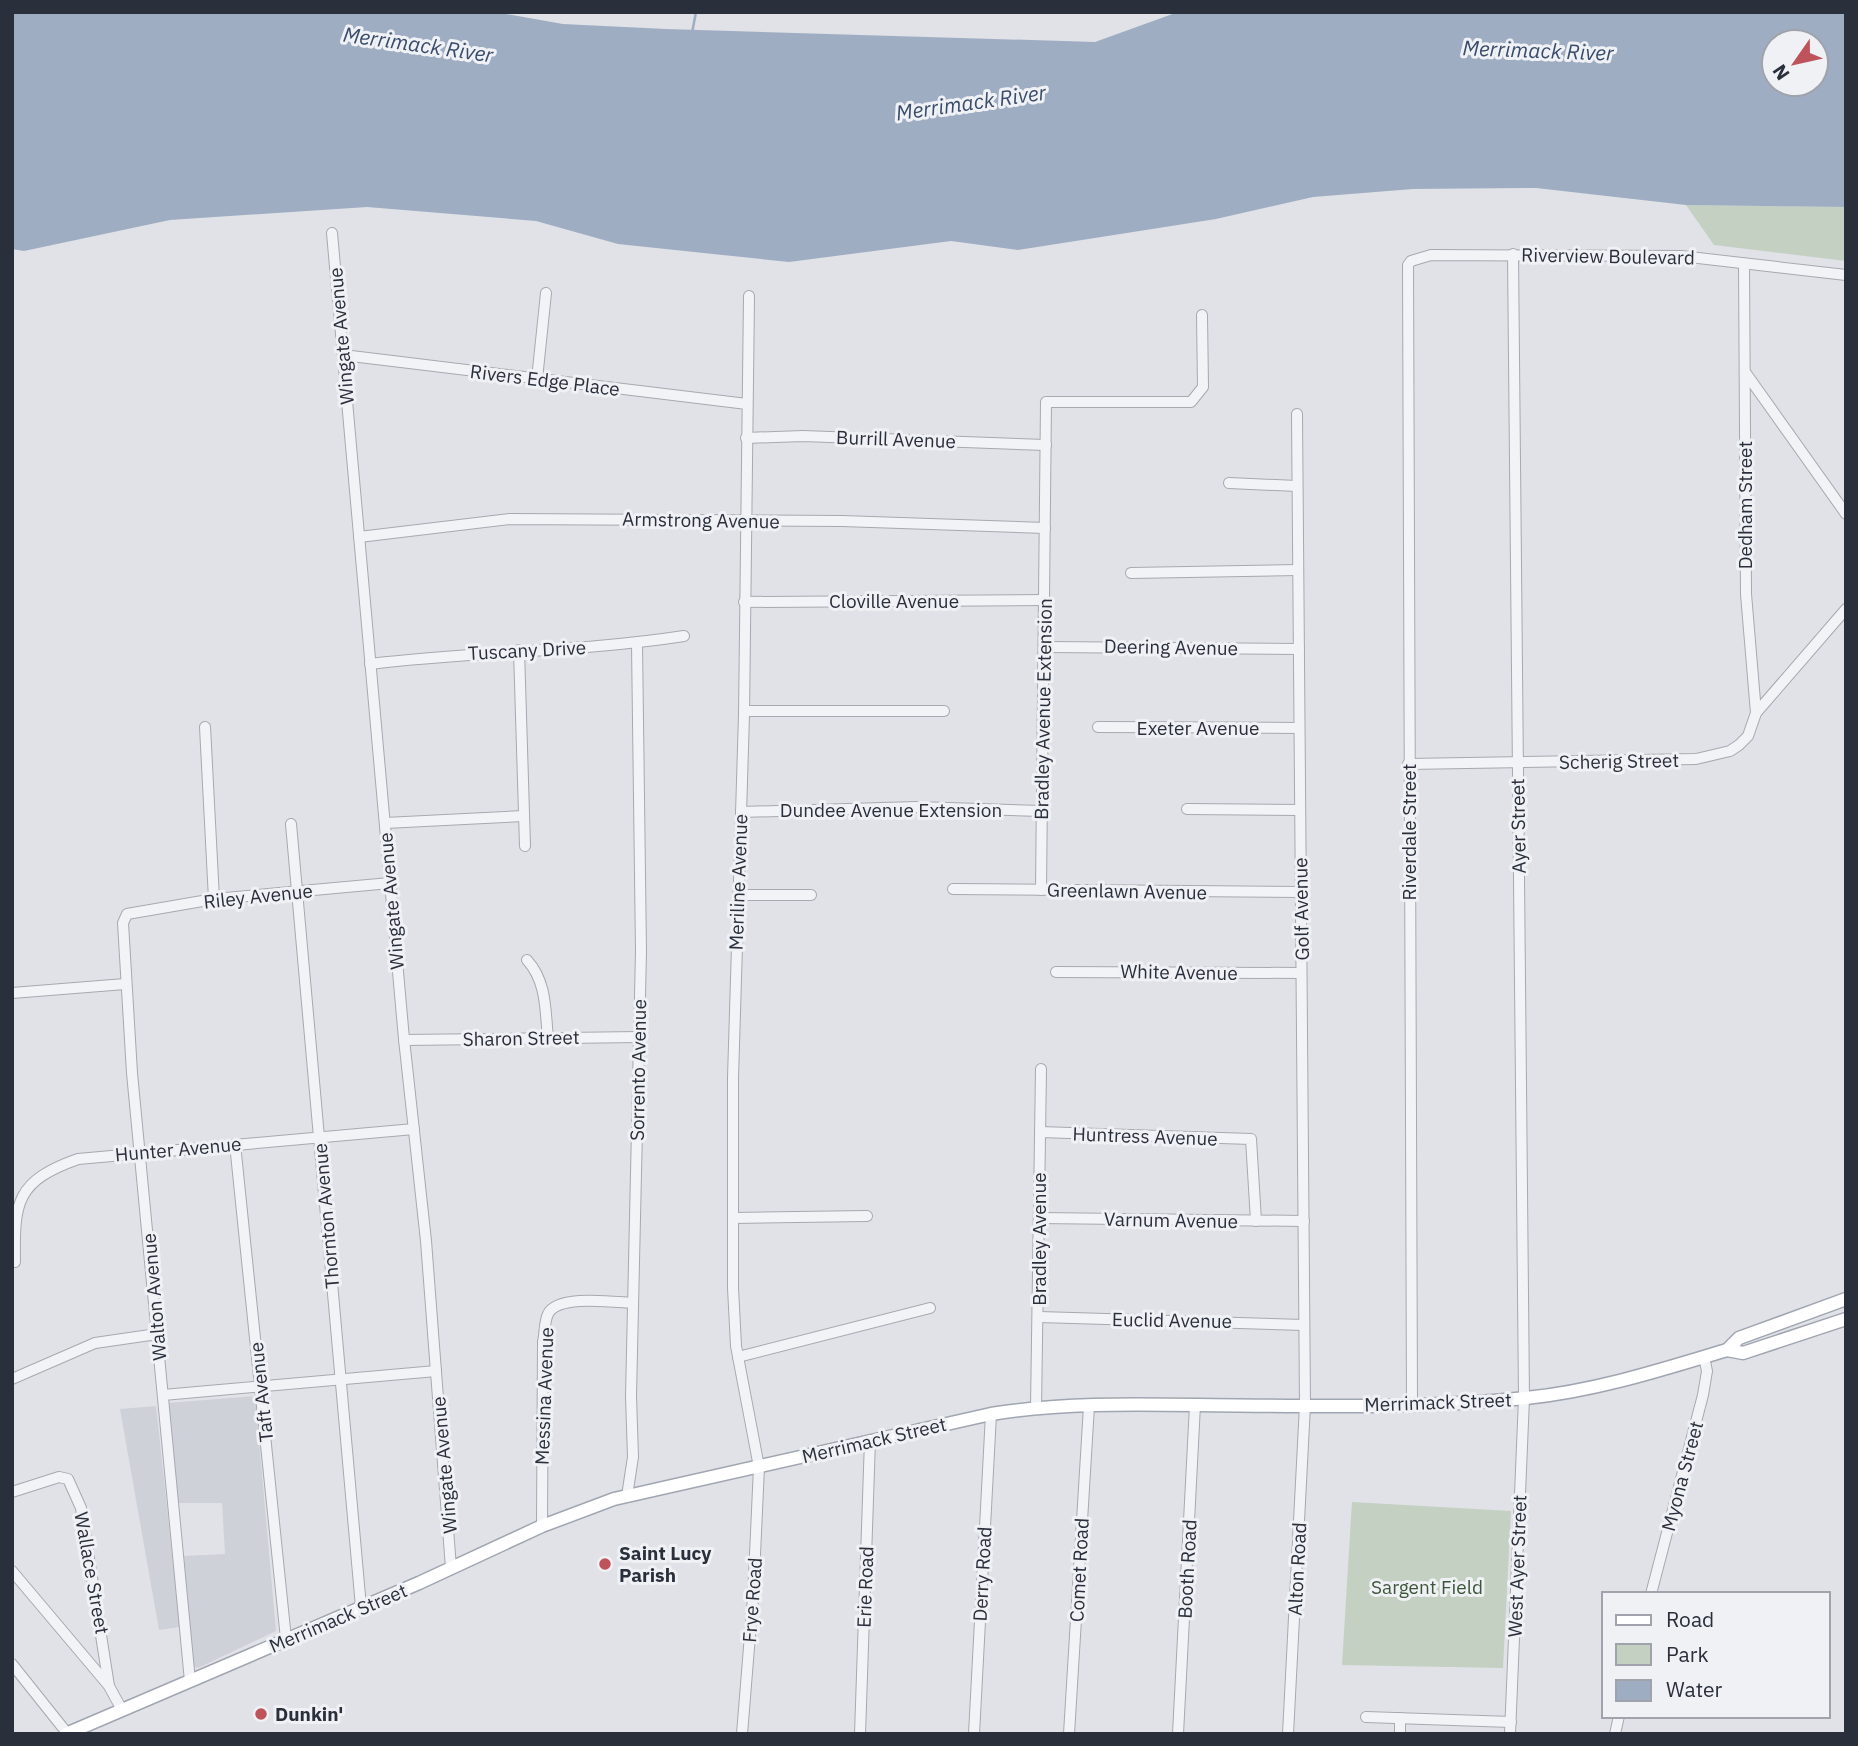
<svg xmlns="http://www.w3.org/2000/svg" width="1858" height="1746" font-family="'IBM Plex Sans',sans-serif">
  <rect width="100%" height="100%" fill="#e0e2e7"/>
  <g fill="#ced1d8">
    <path d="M255,1396L276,1631L198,1668L193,1666L184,1556L225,1554L222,1503H178L168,1403Z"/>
    <path d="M156,1406L180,1627L159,1630L120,1409Z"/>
  </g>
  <g fill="#c4d0c2">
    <path d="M1686,205L1846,207V261L1714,245Z"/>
    <path d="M1352,1502L1511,1511L1503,1668L1342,1665Z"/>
  </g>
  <path fill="#9fadc3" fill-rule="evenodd" d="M12,12H495L563,24L666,29L1095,42L1178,12H1846V207L1686,205L1536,188L1413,189L1313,197L1216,219L1018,250L951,241L789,262L618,244L536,221L367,207L170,220L24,251L12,249ZM1774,42H1816V84H1774Z"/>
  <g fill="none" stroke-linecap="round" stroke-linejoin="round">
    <path stroke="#9fadc3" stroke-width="2.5" d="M692,33L696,12"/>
    <g stroke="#a6a9b0" stroke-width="12">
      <g id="minor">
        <path d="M332,233L404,1039L426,1241L451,1568"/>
        <path d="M343,355L747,404"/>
        <path d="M1745,372L1846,514"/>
        <path d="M537,379L546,293"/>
        <path d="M746,438L803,436L1046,445"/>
        <path d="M1229,483L1297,486"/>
        <path d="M359,537L510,519L842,521L1045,528"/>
        <path d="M1131,573L1298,570"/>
        <path d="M744,602L1044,600"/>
        <path d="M1044,647L1299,649"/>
        <path d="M519,650L525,846"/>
        <path d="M370,664C475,651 580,652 684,636"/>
        <path d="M744,711H944"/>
        <path d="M1756,713L1846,609"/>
        <path d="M205,727L214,899"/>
        <path d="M1098,727L1299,728"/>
        <path d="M1408,764L1696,759L1730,751L1739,745L1748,736L1756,713L1746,594L1744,264"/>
        <path d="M1187,809L1300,810"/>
        <path d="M741,812L917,807L1042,811"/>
        <path d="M385,823L524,816"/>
        <path d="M291,824L361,1607"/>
        <path d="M953,889L1301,892"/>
        <path d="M1041,890L1046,402H1191L1203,387L1202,315"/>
        <path d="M739,895H811"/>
        <path d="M527,960C547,982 545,1010 548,1038"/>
        <path d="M1056,972L1301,973"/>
        <path d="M12,993L125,984"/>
        <path d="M404,1040L639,1037"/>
        <path d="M1040,1132L1251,1139L1256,1221"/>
        <path d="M235,1144L286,1639"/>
        <path d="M733,1218L867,1216"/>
        <path d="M1039,1218L1304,1221"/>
        <path d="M15,1262C14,1202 16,1181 78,1159L414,1129"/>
        <path d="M1039,1317L1304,1325"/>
        <path d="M738,1357L930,1308"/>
        <path d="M12,1379L95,1343L157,1334"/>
        <path d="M163,1395L436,1371"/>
        <path d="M1412,1404L1408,265L1411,261L1431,255L1681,256L1846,275"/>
        <path d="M1036,1408L1041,1069"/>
        <path d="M12,1492L59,1477L68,1479L81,1508L109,1686"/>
        <path d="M627,1496L633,1457L631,1396L641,951L637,644"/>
        <path d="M542,1526L543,1342C545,1334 544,1322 548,1314C557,1294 614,1302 633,1303"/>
        <path d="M12,1571L109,1686L122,1710"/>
        <path d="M1651,1594L1703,1395L1707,1371L1704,1357"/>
        <path d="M12,1664L67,1733"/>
        <path d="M190,1681L132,1073L123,923L127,914L214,899L390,883"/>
        <path d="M1366,1717L1511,1722"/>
        <path d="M742,1734L753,1598L759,1467L736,1346L733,1288V1078L744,715L749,296"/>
        <path d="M860,1734L870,1440"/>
        <path d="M974,1734L991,1414"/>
        <path d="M1069,1734L1089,1406"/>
        <path d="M1178,1734L1195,1405"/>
        <path d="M1288,1734L1305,1405L1297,414"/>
        <path d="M1400,1734V1718"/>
        <path d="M1510,1734L1524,1398L1513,254"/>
        <path d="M1615,1734L1619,1716"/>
      </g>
    </g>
    <g stroke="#a0a6b1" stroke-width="15">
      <g id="major">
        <path d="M1727,1350L1739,1338L1846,1299"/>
        <path d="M66,1734L419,1583L542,1526L614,1499L667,1487L991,1414C1059,1403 1129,1404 1197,1405C1307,1406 1418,1409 1526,1398C1595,1391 1661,1370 1727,1350L1743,1353L1846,1319"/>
      </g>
    </g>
    <use href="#minor" stroke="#f2f3f6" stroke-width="10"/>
    <use href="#major" stroke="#fff" stroke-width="12"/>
  </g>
  <g fill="#be535b" stroke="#eff1f5" stroke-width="2.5">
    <circle cx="605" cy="1564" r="7"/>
    <circle cx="261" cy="1714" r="7"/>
  </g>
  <g text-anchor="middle" stroke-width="6" stroke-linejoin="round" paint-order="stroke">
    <g font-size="19" fill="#2a2f3c" stroke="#eff1f5">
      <text transform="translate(1608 256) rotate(1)" y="7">Riverview Boulevard</text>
      <text transform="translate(341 336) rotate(-95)" y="7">Wingate Avenue</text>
      <text transform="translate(545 380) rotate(7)" y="7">Rivers Edge Place</text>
      <text transform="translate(896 439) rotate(2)" y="7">Burrill Avenue</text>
      <text transform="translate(1745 505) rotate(-90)" y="7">Dedham Street</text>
      <text transform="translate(701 520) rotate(1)" y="7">Armstrong Avenue</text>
      <text x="894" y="608">Cloville Avenue</text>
      <text transform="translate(1171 647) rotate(1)" y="7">Deering Avenue</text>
      <text transform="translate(527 650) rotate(-3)" y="7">Tuscany Drive</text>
      <text transform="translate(1043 709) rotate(-89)" y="7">Bradley Avenue Extension</text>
      <text x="1198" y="735">Exeter Avenue</text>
      <text transform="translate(1619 761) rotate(-1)" y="7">Scherig Street</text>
      <text x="891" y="817">Dundee Avenue Extension</text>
      <text transform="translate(1518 826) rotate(-91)" y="7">Ayer Street</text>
      <text transform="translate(1409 832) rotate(-90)" y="7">Riverdale Street</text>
      <text transform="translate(738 882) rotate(-88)" y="7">Meriline Avenue</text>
      <text transform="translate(1127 891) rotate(1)" y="7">Greenlawn Avenue</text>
      <text transform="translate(258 896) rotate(-6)" y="7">Riley Avenue</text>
      <text transform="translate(391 901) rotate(-95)" y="7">Wingate Avenue</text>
      <text transform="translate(1301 909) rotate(-91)" y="7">Golf Avenue</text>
      <text transform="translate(1179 972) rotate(1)" y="7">White Avenue</text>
      <text transform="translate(521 1038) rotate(-1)" y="7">Sharon Street</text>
      <text transform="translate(638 1070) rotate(-89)" y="7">Sorrento Avenue</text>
      <text transform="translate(1145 1136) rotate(2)" y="7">Huntress Avenue</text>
      <text transform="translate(178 1149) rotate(-5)" y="7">Hunter Avenue</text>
      <text transform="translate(326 1216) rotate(-95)" y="7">Thornton Avenue</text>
      <text transform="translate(1171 1220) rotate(1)" y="7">Varnum Avenue</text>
      <text transform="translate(1039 1239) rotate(-90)" y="7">Bradley Avenue</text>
      <text transform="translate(154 1297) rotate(-95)" y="7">Walton Avenue</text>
      <text transform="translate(1172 1320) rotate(1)" y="7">Euclid Avenue</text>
      <text transform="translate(261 1392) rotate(-96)" y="7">Taft Avenue</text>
      <text transform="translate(544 1396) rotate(-88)" y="7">Messina Avenue</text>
      <text transform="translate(1438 1402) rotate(-2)" y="7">Merrimack Street</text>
      <text transform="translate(874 1440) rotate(-13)" y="7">Merrimack Street</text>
      <text transform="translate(444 1465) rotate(-95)" y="7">Wingate Avenue</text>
      <text transform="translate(1682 1476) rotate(-75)" y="7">Myona Street</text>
      <text transform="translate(1517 1566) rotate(-88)" y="7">West Ayer Street</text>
      <text transform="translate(1187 1569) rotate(-87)" y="7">Booth Road</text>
      <text transform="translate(1297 1569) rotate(-87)" y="7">Alton Road</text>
      <text transform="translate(1079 1570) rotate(-87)" y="7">Comet Road</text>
      <text transform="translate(92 1573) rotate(80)" y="7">Wallace Street</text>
      <text transform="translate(982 1574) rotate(-87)" y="7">Derry Road</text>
      <text transform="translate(865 1587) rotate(-88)" y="7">Erie Road</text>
      <text transform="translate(752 1600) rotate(-86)" y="7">Frye Road</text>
      <text transform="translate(338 1618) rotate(-23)" y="7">Merrimack Street</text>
    </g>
    <g font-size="19" font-weight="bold" fill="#2a2f3c" stroke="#eff1f5" text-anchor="start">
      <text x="619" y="1560">Saint Lucy<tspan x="619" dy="22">Parish</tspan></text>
      <text x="275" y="1721">Dunkin'</text>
    </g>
    <g font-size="19" fill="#3c5639" stroke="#eff1f5">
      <text x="1427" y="1594">Sargent Field</text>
    </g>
    <g font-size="21" font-style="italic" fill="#394c6b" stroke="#eff1f5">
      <text transform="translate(418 45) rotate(8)" y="7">Merrimack River</text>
      <text transform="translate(1538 51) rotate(2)" y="7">Merrimack River</text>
      <text transform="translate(971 103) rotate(-8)" y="7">Merrimack River</text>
    </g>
  </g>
  <rect width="1858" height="1746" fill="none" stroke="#2a2f3c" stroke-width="28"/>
  <rect x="1602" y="1592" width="228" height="126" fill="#eff1f5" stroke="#a0a3ab" stroke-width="2"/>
  <rect x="1616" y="1615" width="35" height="10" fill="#ffffff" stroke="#a0a3ab" stroke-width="2"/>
  <text x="1666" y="1627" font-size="21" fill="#2a2f3c">Road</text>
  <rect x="1616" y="1644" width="35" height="21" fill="#c4d0c2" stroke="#a0a3ab" stroke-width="2"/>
  <text x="1666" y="1662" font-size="21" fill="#2a2f3c">Park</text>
  <rect x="1616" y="1680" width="35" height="21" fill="#9fadc3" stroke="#a0a3ab" stroke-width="2"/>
  <text x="1666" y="1697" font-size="21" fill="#2a2f3c">Water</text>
  <g transform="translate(1795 63) rotate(236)"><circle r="33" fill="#eff1f5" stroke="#a0a3ab" stroke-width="2"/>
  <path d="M0-5L12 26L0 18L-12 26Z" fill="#be535b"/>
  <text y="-10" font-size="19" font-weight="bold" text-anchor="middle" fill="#2a2f3c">N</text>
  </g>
</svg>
